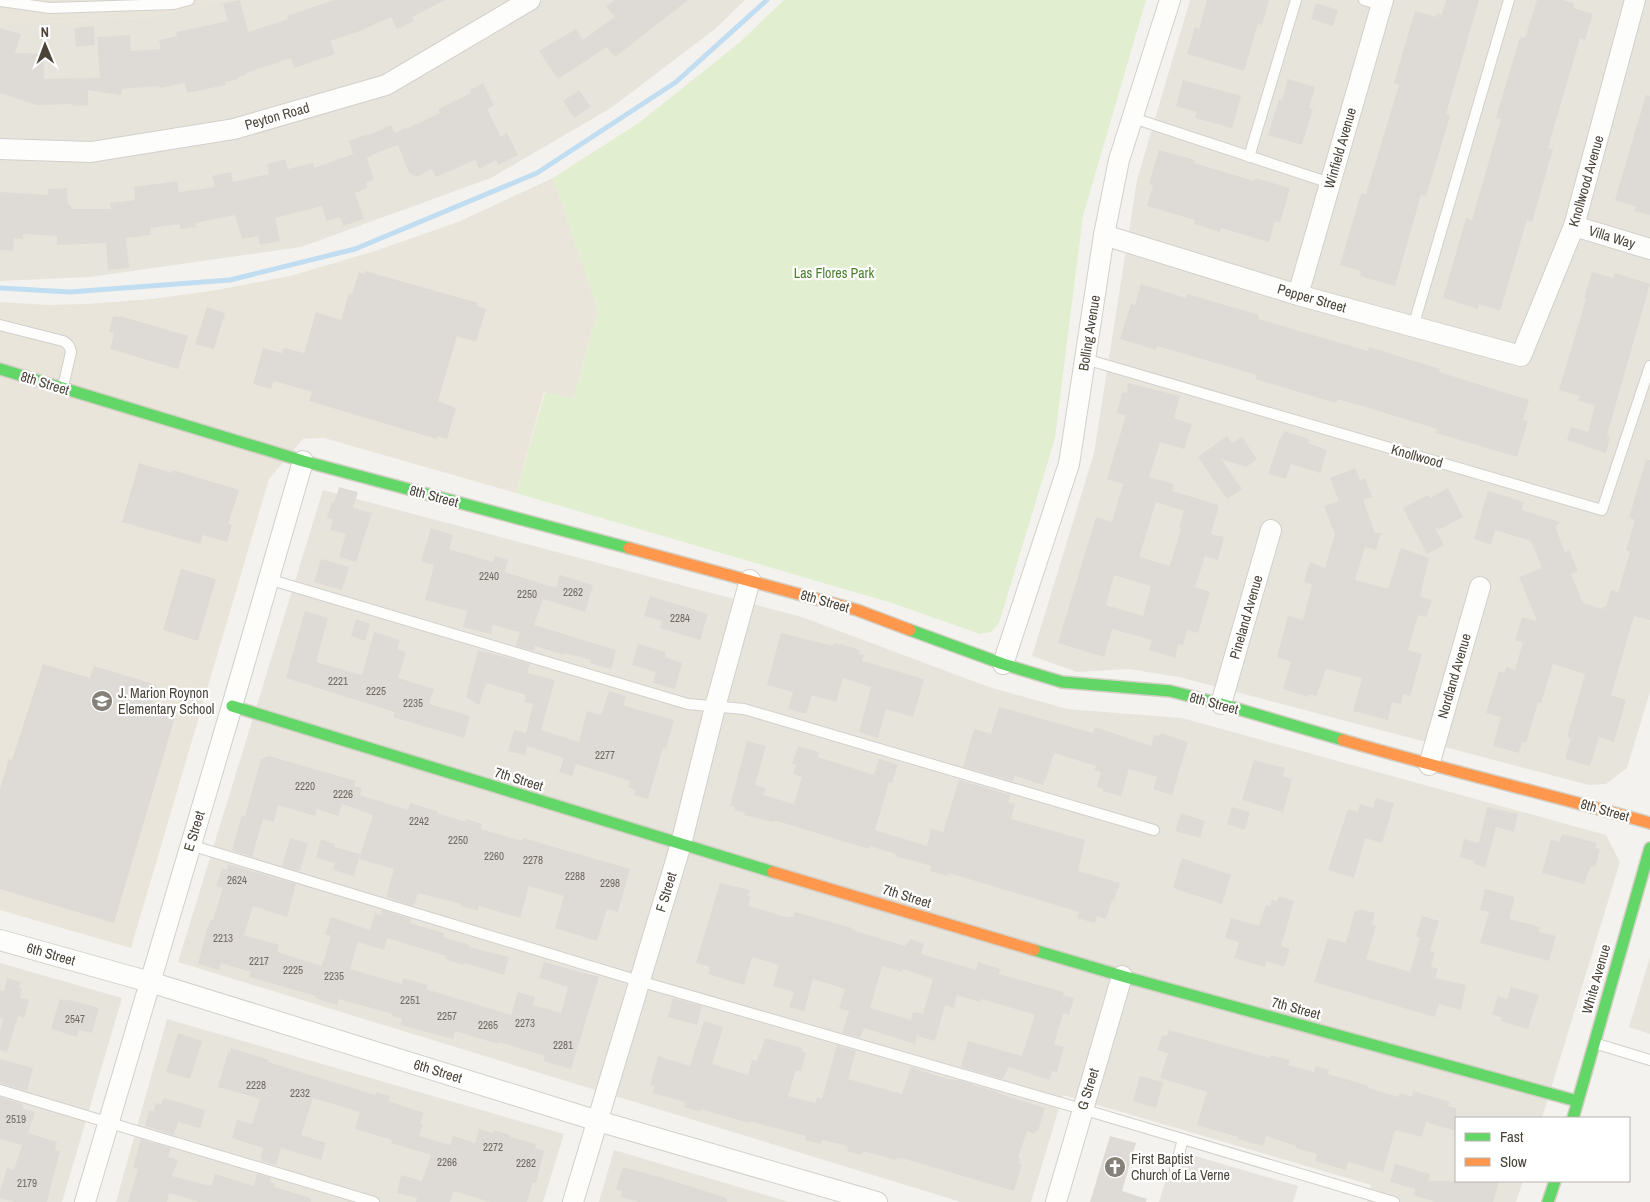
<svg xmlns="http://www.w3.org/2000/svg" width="1650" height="1202" font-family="'Archivo Narrow',sans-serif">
  <rect width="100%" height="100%" fill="#f4f2ee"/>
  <g fill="#e7e4dc">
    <path d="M229,0H745L715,29L611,108L491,178L301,247L90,277L0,281V22H43L142,18Z"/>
    <path d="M1190,0H1650V692L1627,768L1606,784L1589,785L1179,677L1128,669L1077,672L1032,656L1094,453L1137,180Z"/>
    <path d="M323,490L802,617L989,687L1067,709L1182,718L1606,835L1620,862L1542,1118H1456V1181H1523L1516,1202H1367L1371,1185L1063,1095L1031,1202H961L178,962Z"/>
    <path d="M1650,957V1034L1629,1027Z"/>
    <path d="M0,963L122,998L62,1202H0Z"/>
    <path d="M167,1019L564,1134L543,1202H116Z"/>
    <path d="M614,1150L789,1202H599Z"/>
  </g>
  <g fill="#eae5da">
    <path d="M0,0H229L142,18L43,22H0Z"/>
    <path d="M553,178L598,310L573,399L544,392L516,493L324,438L303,439L269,479L131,948L0,910V302L48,305L86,304L152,299L217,290L290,276L375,251L458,222Z"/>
  </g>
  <path fill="#e1eecf" d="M784,0H1146L1083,216L1055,438L999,623L991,632L980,634L892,603L516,493L545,392L573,399L598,310L553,178L640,122L739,43Z"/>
  <path fill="#e6e3df" d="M1175,1150L1298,1186L1293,1202H1159Z"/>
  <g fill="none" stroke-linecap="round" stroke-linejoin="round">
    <path stroke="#c0ddf1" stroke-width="5" d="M0,288L70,292L230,280L355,249L537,173L676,82L767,0"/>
  </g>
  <g fill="#dedbd6" fill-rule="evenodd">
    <path d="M240,0L248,32L288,19L287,16L334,0H445L412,17L414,21L397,29L391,17L360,31L330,41L335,54L294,68L291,58L246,73V75L238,77V79L225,82L226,85L206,89L187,93L185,83L160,88L159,86L122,89L121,95L88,90V105L72,106V104L36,105L0,93V28L21,34L15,53L44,54V79L100,78L97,37L130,35L131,51L161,49L159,40L177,36L176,32L228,21L223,4Z"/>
    <path d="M614,0H688L615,57L607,47L558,79L539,51L576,29L583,40L615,17L606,6Z"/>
    <path d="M1207,0H1269L1262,25L1258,24L1244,71L1187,54L1195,27L1199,29Z"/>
    <path d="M1446,0H1479L1446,114L1450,116L1426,196L1421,195L1395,286L1360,276L1361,271L1340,265L1361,193L1366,194L1399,85L1394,83L1415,11L1436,17L1437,13L1442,15Z"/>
    <path d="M1537,0H1563L1574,3L1573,8L1593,14L1585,40L1580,38L1548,148L1553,149L1532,222L1527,220L1500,311L1479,304L1478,309L1443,298L1466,218L1472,220L1501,119L1496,118L1520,37L1525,38Z"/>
    <path d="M1316,3L1338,10L1333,26L1311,19Z"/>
    <path d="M94,26L95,45L76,47L74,28Z"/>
    <path d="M1288,79L1315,87L1309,108L1313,109L1302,145L1268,135L1279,99L1282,100Z"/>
    <path d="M1183,80L1241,96L1232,128L1195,118L1197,112L1176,106Z"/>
    <path d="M483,83L494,105L487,109L501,137L507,133L518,155L498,165L496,160L479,169L475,160L436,177L432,169L416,177L409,173L398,145L379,152L367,158L374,180L366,183L367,188L355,193L364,219L343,226L340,217L326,221L322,206L275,218L280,241L260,245L258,236L242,239L235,215L195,223L196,227L180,229V224L150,228L151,235L126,238L129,268L108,270L106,243L57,245V236L23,234V239L14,238L13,251L0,250V192L48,195V189L67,188L68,205H71V209H111L110,203L135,200L134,187L177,181L179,192L215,187L212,176L231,172L233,182L269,174L267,164L285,159L288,169L313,163L314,168L353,154L349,141L367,134V136L391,125L395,133L405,128L406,129L440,113L438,109L471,93L470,90Z"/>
    <path d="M579,90L591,107L574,118L563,101Z"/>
    <path d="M1646,95L1650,96V215L1634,211L1636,207L1615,200Z"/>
    <path d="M1159,150L1195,160L1194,163L1254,181L1255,178L1290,188L1280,223L1275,221L1269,242L1221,228L1220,232L1194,224L1195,220L1147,206L1153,185L1149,184Z"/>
    <path d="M365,271L478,303L477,306L486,309L476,342L457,336L438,401L456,408L447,439L438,436L437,439L309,401L312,392L274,381L271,389L253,384L263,348L282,353L284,348L304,353L316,312L341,320L349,293L352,294L359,272L364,274Z"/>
    <path d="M1592,272L1613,278L1615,273L1650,284L1607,435L1610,437L1606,453L1567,440L1571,427L1588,432L1595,405L1578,401L1580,396L1559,390L1586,299L1584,298Z"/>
    <path d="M1141,284L1186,298L1187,294L1259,315L1258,319L1368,351L1369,347L1440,369L1439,372L1529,400L1523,420L1528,421L1517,457L1436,433L1437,429L1382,412L1338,399L1336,403L1255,379L1257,375L1157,346L1156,350L1120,339L1131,304L1135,305Z"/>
    <path d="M207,307L225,313L214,349L195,344Z"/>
    <path d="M113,316L119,317L120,316L188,336L178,369L110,349L114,333L109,332Z"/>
    <path d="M1128,383L1180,396L1174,418L1192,424L1184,449L1160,442L1149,477L1174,484L1172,491L1219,505L1211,534L1224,537L1218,560L1205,556L1195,587L1210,592L1198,633L1187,630L1183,645L1178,644L1175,658L1149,650L1152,640L1112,629L1104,657L1058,643L1096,517L1112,522L1123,484L1107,479L1126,415L1117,413L1122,392L1127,393ZM1156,502L1184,511L1179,528H1181L1170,566L1139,557ZM1114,575L1151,586L1143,616L1106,605Z"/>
    <path d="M1284,431L1309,439L1308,443L1327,450L1320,473L1291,464L1286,479L1268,474L1280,438H1281Z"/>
    <path d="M1227,436L1232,443L1242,437L1257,459L1246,467L1221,459L1242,489L1227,499L1198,457Z"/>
    <path d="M1646,459L1650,460V620L1634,616L1611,695L1626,700L1614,742L1599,737L1590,766L1565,759L1571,738L1567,737L1585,674L1553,664L1541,703L1538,702L1526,743L1522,742L1519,753L1493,746L1501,717L1486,713L1499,671L1504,673L1506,667L1515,670L1523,642L1515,640L1522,617L1537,621L1519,577L1542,568L1531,541L1495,530L1491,545L1474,539L1488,491L1524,502L1522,510L1560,522L1555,527L1565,552L1569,550L1578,571L1571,574L1583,603L1603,609L1604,606L1606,607L1611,590L1618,592L1630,552L1626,550L1635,520L1629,518Z"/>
    <path d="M139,463L172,473L173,470L239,490L228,524L232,525L227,542L203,535L200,544L122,522Z"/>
    <path d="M1355,468L1360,480L1365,478L1372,497L1363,500L1375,533H1381L1376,550L1365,547L1355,580L1388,589L1401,548L1429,558L1420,596L1432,600L1426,617L1418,615L1408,650L1422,654L1410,696L1403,694L1401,704L1392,702L1388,720L1353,711L1362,678L1326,669L1316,696L1309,694L1308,697L1283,689L1291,662L1277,657L1288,616L1303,620L1312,585L1304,582L1310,562L1325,568L1335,534L1324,506L1339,501L1330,478Z"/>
    <path d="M339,487L358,492L353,508L372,513L356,562L339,557L346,534L330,530L333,519L327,518L332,502L334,503Z"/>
    <path d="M1448,488L1463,517L1440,529L1435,528L1444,545L1427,554L1403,508L1428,495L1430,498Z"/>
    <path d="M431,528L453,535L449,549L493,562L495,556L508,560L505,572L556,588L560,575L593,585L585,612L543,599L534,625L616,650L611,669L590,663L591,660L565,653L564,655L535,646L534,651L516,646L520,632L493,625L491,634L463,627L467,611L425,600L434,565L421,561Z"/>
    <path d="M321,559L349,567L342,590L314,582Z"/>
    <path d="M181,569L216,579L198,641L163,630Z"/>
    <path d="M650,596L708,614L700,640L660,628L662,621L644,616Z"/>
    <path d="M305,611L328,618L316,662L362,675L374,632L400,640L397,649L406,652L398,678L434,689L429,704L470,716L464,738L393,717L395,712L286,678Z"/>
    <path d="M356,619L370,624L365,641L351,636Z"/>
    <path d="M781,633L833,646L834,643L840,645L841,644L860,650L859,654L864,655L862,661L924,679L913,717L886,709L878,738L859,732L871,687L843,678L836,702L812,695L806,714L788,709L793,692L767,685Z"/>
    <path d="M638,644L666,652L665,657L682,663L675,689L653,683L656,672L632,665Z"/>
    <path d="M478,650L530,664L527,673L555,680L541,730L579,742L587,711L601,715L609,691L626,696L623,705L625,706L674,720L666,749L663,748L648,799L634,795L636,790L628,787L630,781L576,764L572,776L559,772L564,758L527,746L525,755L508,751L514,730L526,733L533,704L524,702L526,695L486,683L479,705L466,697Z"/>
    <path d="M43,664L90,678L94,666L157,685L152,703L177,710L114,923L0,889V789L9,759L12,760Z"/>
    <path d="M999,707L1093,733L1095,727L1151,746L1154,735L1160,736L1161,733L1188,742L1172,795L1153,789L1157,777L1129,769L1121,796L1102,791L1103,789L1097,787L1101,772L1094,770L1096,766L1054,753L1045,781L1044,780L1043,785L1015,776L1013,781L963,767L974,729L991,734Z"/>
    <path d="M747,741L766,746L755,785L766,788L763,795L794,804L802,777L793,774L796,765L792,764L798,746L819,752L818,757L874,775L879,759L898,765L892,783L889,782L875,830L927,846L931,829L943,832L959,780L1010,795L1008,802L1015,804L1011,819L1085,840L1078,871L1120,883L1114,900H1112L1106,919L1097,916L1095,923L1077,918L1079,912L949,873L948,876L930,871L932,866L895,856L896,854L870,846L869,849L774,820L773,822L744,815L745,813L735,810V807L730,806Z"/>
    <path d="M269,756L356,781L354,786L362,788L360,795L408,810L410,803L437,811V813L466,822V819L482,824L481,829L522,841L523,838L630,869L618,912L607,909L597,941L555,928L564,896L529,886L520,918L479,906L478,911L460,906L461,904L418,893L414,906L386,897L394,869L359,859L373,815L342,804L338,816L317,809L315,816L278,805L274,822L263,819L252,857L232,850L242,815L245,816L261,759Z"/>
    <path d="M1254,760L1285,768L1283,776L1292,779L1283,812L1242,800Z"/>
    <path d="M1376,798L1394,803L1382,843L1365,838L1354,878L1328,870L1348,809L1358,812L1360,804L1373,808Z"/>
    <path d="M1232,807L1250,812L1245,830L1227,824Z"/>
    <path d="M1487,807L1518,814L1514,832L1496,827L1485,867L1474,864V861L1460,857L1464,839L1479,843Z"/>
    <path d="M1181,813L1205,821L1200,838L1175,831Z"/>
    <path d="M1562,834L1597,843L1595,848L1600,849L1595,867L1591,866L1584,884L1542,873L1551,839L1559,842Z"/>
    <path d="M290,838L308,843L300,871L282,866Z"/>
    <path d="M321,839L335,844L334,847L360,854L354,876L333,870L335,863L316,858Z"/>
    <path d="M1182,858L1231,875L1222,904L1173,888Z"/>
    <path d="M228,864L296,884L287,917L253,906L244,935L279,945L277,952L322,966L331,936L325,934L331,917L370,930L375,913L381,915L382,910L411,919L410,923L444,933L443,937L469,945V947L509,957L504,975L464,963L463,965L445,959L446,956L387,938L384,950L358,942L350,969L402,984L403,978L428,985L426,989L511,1015L518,992L535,997L533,1005L561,1013L568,987L539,978L544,962L599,977L571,1069L543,1061L545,1056L499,1042L498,1044L455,1031L453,1039L400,1025L402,1019L392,1016L393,1014L339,999L337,1005L315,998L316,996L249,977L251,972L221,963L219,970L198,964L207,929L211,920H213L223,888L216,886L222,868L227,870Z"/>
    <path d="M720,883L750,890L748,896L751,897L748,906L790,918V916L793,917L795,912L852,928V930L905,946L906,943L908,944L910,939L924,944L921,954L976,970L978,962L1000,969L999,974L1064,992L1063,995L1074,998L1069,1015L1063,1013L1054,1044L1064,1047L1057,1072L1052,1071L1049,1080L1009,1067L1003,1079L961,1067L968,1041L1022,1056L1035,1015L992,1002L981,999L980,1002L957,995L954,1008L945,1005L935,1041L917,1036L915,1044L864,1028L860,1038L842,1033L849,1011L839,1008L845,989L813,979L804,1011L789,1007L794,992L773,986L779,965L752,957L744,985L708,974L710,967L696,963ZM882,966L902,972L903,969L933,979L923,1014L913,1012L911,1020L870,1008Z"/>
    <path d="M1485,889L1515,897L1509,919L1540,927L1539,932L1556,936L1549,961L1480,943L1489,912L1480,910Z"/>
    <path d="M1279,896L1294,901L1281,946L1290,949L1284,967L1266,961L1265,967L1234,958L1239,942L1225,938L1231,918L1259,926L1266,905L1270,906L1272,900L1277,901Z"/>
    <path d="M1359,909L1375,913L1372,924L1376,926L1366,959L1410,972L1420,938L1416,936L1422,916L1439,921L1430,951L1435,952L1431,967L1438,969L1435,978L1466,985L1461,1010L1439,1004L1435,1017L1314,982L1328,938L1346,943L1355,910L1358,911Z"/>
    <path d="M7,978L21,982L19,987L22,988L20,998L29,1000L24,1018L18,1016L7,1052L0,1050V1032L3,1019L0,1018V990L4,991Z"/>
    <path d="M1511,987L1539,995L1528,1029L1501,1021L1502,1018L1492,1014L1498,996L1507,999Z"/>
    <path d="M673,998L702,1006L697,1025L668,1017Z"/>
    <path d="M60,999L67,1001V999L99,1008L92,1033L79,1030L77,1037L51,1029Z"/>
    <path d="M704,1021L723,1027L712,1064L748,1075L752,1060L757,1061L759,1053L760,1054L765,1038L803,1048L802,1052L806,1053L801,1071L796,1070L788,1096L815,1103L817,1097L822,1099L837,1045L856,1051L848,1079L902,1094L911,1067L947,1079L957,1080L998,1092L997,1093L1045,1108L1038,1131L1036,1130L1035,1134L1027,1131L1018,1158H1020L1019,1163L1022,1164L1014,1191L905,1159L897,1158L896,1160L863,1151L862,1155L847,1151L848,1146L822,1140L821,1144L805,1140L806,1136L749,1121V1123L701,1109L700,1112L684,1107L685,1102L653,1093L655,1086L650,1085L658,1056L690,1066Z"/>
    <path d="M1169,1030L1270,1058L1271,1055L1290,1060L1288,1065L1314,1072L1316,1066L1329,1070L1328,1074L1369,1086L1368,1088L1399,1097L1400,1093L1412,1097L1413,1091L1450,1102L1448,1106L1456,1108V1131L1426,1122L1422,1137L1395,1130L1383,1172L1348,1162L1346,1170L1315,1161L1317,1154L1296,1148V1146L1266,1136L1263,1146L1237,1139L1238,1137L1197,1125L1207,1092L1160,1078L1168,1053L1157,1050L1162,1035L1167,1036Z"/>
    <path d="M178,1033L202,1041L190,1079L166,1072Z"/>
    <path d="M231,1048L269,1060L268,1062L375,1095L376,1092L390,1096L388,1101L424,1113L420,1123L423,1125L419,1136L450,1145L453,1136L475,1143L479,1129L493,1133L494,1130L510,1135V1137L536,1144L535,1148L544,1151L536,1183L533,1182L527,1202H490L454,1191L450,1202H416L417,1198L397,1193L401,1175L422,1181L431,1155L391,1143L392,1140L355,1129L360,1112L313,1098L301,1135L326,1143L321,1160L281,1148L276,1165L261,1161L262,1158H260L263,1148L232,1138L237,1120L252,1124L260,1099L218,1087L228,1052L230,1053Z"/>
    <path d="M0,1059L33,1068L27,1091L0,1083Z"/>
    <path d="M1140,1076L1163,1082L1156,1108L1133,1101Z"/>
    <path d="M0,1097L23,1104L22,1108L35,1112L28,1133L57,1142L55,1150L60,1151L47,1202H15L0,1198V1191L7,1168L14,1170L22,1145L0,1139Z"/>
    <path d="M164,1098L205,1110L201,1126L199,1128L178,1122L174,1135L145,1126L149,1110L154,1111L156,1103L161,1104Z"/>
    <path d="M1110,1136L1136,1143L1122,1191L1147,1199L1146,1202H1090Z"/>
    <path d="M141,1139L171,1148L168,1157L178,1160L172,1176L211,1186L215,1174L254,1186L257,1174L271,1178L270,1182L275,1183L274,1187L311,1198V1202H200L169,1193L167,1202H128L138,1169L133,1168Z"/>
    <path d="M1395,1164L1430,1174L1428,1181H1499L1493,1202H1436L1413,1195L1415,1189L1390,1182Z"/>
    <path d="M623,1167L663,1178L727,1198V1202H639L621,1197L622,1191L616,1189Z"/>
  </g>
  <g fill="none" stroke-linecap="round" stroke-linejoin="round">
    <g stroke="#d2d0cb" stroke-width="12">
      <g id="lane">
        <path d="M1364,0L1381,5"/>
        <path d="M0,1L50,8L174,4L189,0"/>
        <path d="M1133,118L1330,183"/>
        <path d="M1249,157L1296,0"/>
        <path d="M0,325L63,341C68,344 70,346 71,352L63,387"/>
        <path d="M1413,327L1509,0"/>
        <path d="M1085,359L1602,510L1650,366"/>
        <path d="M268,579L688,704L744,709L1154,830"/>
        <path d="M190,845L639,981L1082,1109L1394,1202"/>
        <path d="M1594,1043L1650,1060"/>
        <path d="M0,1090L374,1202"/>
        <path d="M1175,1169L1183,1139"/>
      </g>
    </g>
    <g stroke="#d2d0cb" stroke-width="22">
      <g id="street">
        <path d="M0,149L91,152L234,129L386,85L530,0"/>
        <path d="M1574,226L1650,249"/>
        <path d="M1104,235L1298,295L1521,356L1574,226L1635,0"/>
        <path d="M1298,295L1383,0"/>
        <path d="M1003,664L1069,464L1104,235L1119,160L1170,0"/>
        <path d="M1221,704L1271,530"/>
        <path d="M1429,765L1480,587"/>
        <path d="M0,940L150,982L598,1121L877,1202"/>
        <path d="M85,1202L232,706L303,461"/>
        <path d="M573,1202L681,844L715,707L750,580"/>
        <path d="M1056,1202L1122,976"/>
      </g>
    </g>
    <g stroke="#d3cfc5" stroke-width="14">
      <g id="fast">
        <path d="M0,369L303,461L629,548"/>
        <path d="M910,630L1003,664L1062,682L1170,691L1221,704L1343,740"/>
        <path d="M232,706L773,872"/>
        <path d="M1034,950L1122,976L1577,1101"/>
        <path d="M1573,1118L1650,848"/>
        <path d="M1548,1202L1555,1181"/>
      </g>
    </g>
    <g stroke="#d3cfc5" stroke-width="14">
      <g id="slow">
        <path d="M629,548L857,610L910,630"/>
        <path d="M1343,740C1445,770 1548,794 1650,823"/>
        <path d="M773,872L1034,950"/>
      </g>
    </g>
    <use href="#lane" stroke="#fdfdfc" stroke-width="10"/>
    <use href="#street" stroke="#fdfdfc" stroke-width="20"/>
    <use href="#fast" stroke="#63d668" stroke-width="11"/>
    <use href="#slow" stroke="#ff974d" stroke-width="11"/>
  </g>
  <defs>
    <g id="school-disc" transform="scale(1.125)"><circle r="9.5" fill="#868178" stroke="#fff"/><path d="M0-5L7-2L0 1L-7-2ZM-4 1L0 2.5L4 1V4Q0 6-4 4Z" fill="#fff"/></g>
    <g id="church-disc" transform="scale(1.125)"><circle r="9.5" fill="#868178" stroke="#fff"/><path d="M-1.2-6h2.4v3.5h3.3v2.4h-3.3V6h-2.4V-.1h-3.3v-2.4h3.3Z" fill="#fff"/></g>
  </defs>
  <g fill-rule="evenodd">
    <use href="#school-disc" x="102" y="701"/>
    <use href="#church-disc" x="1115" y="1167"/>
  </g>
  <g text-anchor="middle" stroke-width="4.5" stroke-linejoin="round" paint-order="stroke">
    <g font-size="11" fill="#706a61">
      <text x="489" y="580">2240</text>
      <text x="573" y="596">2262</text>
      <text x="527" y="598">2250</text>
      <text x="680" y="622">2284</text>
      <text x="338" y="685">2221</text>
      <text x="376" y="695">2225</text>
      <text x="413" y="707">2235</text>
      <text x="605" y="759">2277</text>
      <text x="305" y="790">2220</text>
      <text x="343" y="798">2226</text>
      <text x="419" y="825">2242</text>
      <text x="458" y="844">2250</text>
      <text x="494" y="860">2260</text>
      <text x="533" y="864">2278</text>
      <text x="575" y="880">2288</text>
      <text x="237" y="884">2624</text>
      <text x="610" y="887">2298</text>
      <text x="223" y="942">2213</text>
      <text x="259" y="965">2217</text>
      <text x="293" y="974">2225</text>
      <text x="334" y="980">2235</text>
      <text x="410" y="1004">2251</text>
      <text x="447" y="1020">2257</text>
      <text x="75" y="1023">2547</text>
      <text x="525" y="1027">2273</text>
      <text x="488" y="1029">2265</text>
      <text x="563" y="1049">2281</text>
      <text x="256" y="1089">2228</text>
      <text x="300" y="1097">2232</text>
      <text x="16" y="1123">2519</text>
      <text x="493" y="1151">2272</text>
      <text x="447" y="1166">2266</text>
      <text x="526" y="1167">2282</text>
      <text x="27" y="1187">2179</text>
    </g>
    <g font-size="14" fill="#4b4439" stroke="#fff">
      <text transform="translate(277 116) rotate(-16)" y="5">Peyton Road</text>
      <text transform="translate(1340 148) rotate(-74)" y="5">Winfield Avenue</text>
      <text transform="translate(1586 181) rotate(-74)" y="5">Knollwood Avenue</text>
      <text transform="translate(1612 237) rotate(17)" y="5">Villa Way</text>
      <text transform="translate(1312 298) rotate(16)" y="5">Pepper Street</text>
      <text transform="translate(1089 333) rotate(-81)" y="5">Bolling Avenue</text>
      <text transform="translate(45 383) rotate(17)" y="5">8th Street</text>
      <text transform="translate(1417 456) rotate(16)" y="5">Knollwood</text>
      <text transform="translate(434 496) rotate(15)" y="5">8th Street</text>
      <text transform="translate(825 601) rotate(16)" y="5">8th Street</text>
      <text transform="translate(1246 617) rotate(-74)" y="5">Pineland Avenue</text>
      <text transform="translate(1454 676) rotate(-74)" y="5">Nordland Avenue</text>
      <text transform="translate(1214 703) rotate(15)" y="5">8th Street</text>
      <text transform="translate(519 779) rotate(17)" y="5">7th Street</text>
      <text transform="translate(1605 810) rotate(16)" y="5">8th Street</text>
      <text transform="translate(194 831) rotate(-73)" y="5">E Street</text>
      <text transform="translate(666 892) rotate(-73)" y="5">F Street</text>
      <text transform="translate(907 896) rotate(17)" y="5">7th Street</text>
      <text transform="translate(51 954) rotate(16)" y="5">6th Street</text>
      <text transform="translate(1596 979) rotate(-74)" y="5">White Avenue</text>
      <text transform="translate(1296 1008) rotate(15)" y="5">7th Street</text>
      <text transform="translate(438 1071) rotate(17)" y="5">6th Street</text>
      <text transform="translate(1088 1089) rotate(-73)" y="5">G Street</text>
    </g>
    <g font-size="14" fill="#4a7f2a" stroke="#fff">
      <text x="834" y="278">Las Flores Park</text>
    </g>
    <g font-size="14" fill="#4b4439" stroke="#fff" text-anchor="start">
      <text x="118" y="698">J. Marion Roynon<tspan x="118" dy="16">Elementary School</tspan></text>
      <text x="1131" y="1164">First Baptist<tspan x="1131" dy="16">Church of La Verne</tspan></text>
    </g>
  </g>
  <rect x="1455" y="1117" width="175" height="65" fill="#ffffff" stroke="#b7b4b0"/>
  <rect x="1465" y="1133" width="25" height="8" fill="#63d668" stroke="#b7b4b0"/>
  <text x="1500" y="1142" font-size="15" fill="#4b4439">Fast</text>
  <rect x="1465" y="1158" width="25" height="8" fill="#ff974d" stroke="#b7b4b0"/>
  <text x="1500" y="1167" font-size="15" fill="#4b4439">Slow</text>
  <g transform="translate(45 45) rotate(359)" stroke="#ffffff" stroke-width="4" paint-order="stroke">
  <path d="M0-4L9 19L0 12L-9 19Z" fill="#4b4439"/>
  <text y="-8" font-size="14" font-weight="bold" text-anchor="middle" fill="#4b4439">N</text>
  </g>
</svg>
